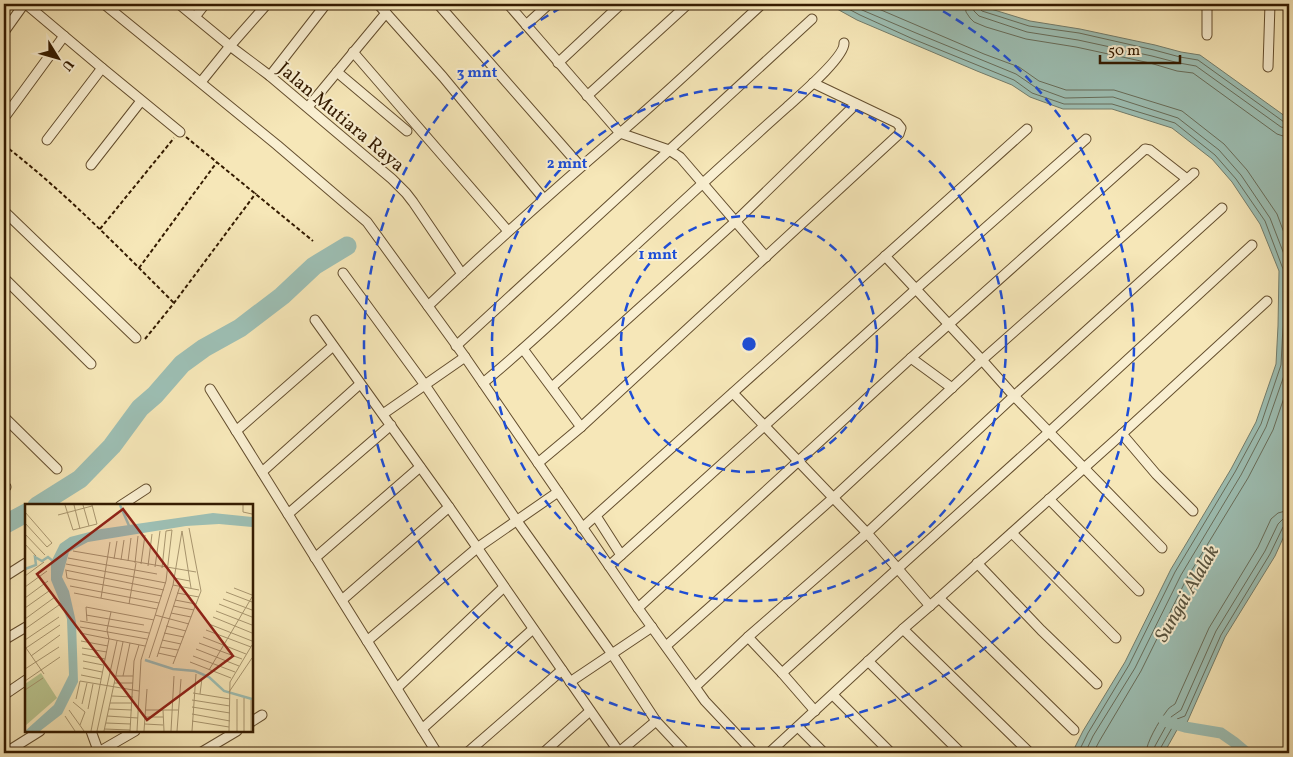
<svg xmlns="http://www.w3.org/2000/svg" width="1293" height="757" font-family="Vollkorn,serif">
  <rect width="100%" height="100%" fill="#f6e7b8"/>
  <filter id="stains"><feTurbulence type="fractalNoise" baseFrequency=".004" numOctaves="4"/><feColorMatrix values="0 0 0 0 .2 0 0 0 0 .09 0 0 0 0 .02 0 0 0 .5 -.17"/></filter>
  <radialGradient id="worn" r=".72"><stop offset=".6" stop-color="#630" stop-opacity="0"/><stop offset="1" stop-color="#630" stop-opacity=".3"/></radialGradient>
  <path fill="#9dbfb4" stroke="#737d6c" d="M828,4H978L991,9L1030,21L1080,29L1155,45L1181,52L1200,55L1289,119V525L1275,556L1225,637L1185,727L1182,721L1164,753H1072L1083,731L1125,662L1171,569L1231,469L1256,422L1276,364L1278,326L1279,271L1260,224L1232,182L1212,159L1172,128L1112,109H1063L1030,97L1012,85L977,71L857,20Z"/>
  <g fill="none" stroke-linecap="round" stroke-linejoin="round">
    <g stroke="#686d5a" stroke-width="1">
      <path d="M839,4L860,15L913,39L1014,80L1032,93L1064,104H1112L1175,123L1215,155L1236,179L1265,221L1283,269V326L1281,365L1261,424L1235,472L1175,572L1129,665L1088,733L1078,753"/>
      <path d="M851,4L862,10L916,33L1016,74L1035,87L1065,98L1113,97L1178,118L1219,150L1241,175L1270,218L1289,267"/>
      <path d="M867,4L984,54L1019,67L1039,81L1066,90H1114L1182,111L1224,144L1247,170L1277,214L1289,246"/>
      <path d="M965,4L966,12L970,18L974,22L986,27L1026,39L1076,47L1150,63L1177,71L1193,73L1277,134L1283,136L1289,137"/>
      <path d="M972,4L974,11L979,16L1027,32L1078,40L1152,56L1179,63L1196,66L1281,127L1289,129"/>
      <path d="M978,4L979,8L982,11L1029,26L1079,33L1154,50L1180,57L1198,60L1284,122L1289,123"/>
      <path d="M1085,753L1093,736L1135,668L1181,575L1241,475L1266,427L1287,367L1289,332"/>
      <path d="M1093,753L1100,740L1141,671L1187,578L1248,478L1273,430L1289,383"/>
      <path d="M1146,753C1146,743 1159,721 1166,712C1168,708 1172,706 1175,704L1209,628L1258,547L1271,519L1278,513L1289,510"/>
      <path d="M1153,753L1155,746L1171,717L1181,710L1216,631L1265,551L1278,524L1283,519L1289,518"/>
      <path d="M1160,753V749L1177,719L1185,716L1221,635L1270,554L1283,527L1286,525L1289,524"/>
    </g>
    <path stroke="#9dbfb4" stroke-width="11" d="M1164,721L1185,727L1221,733L1234,742L1247,753"/>
    <g stroke="#9dbfb4" stroke-width="19">
      <path d="M37,506L80,479L112,446L140,408L155,395L182,364L204,348L240,328L282,296L314,266L347,246"/>
      <path d="M4,525L26,513"/>
    </g>
    <g stroke="#644e2e" stroke-width="11">
      <g id="minor">
        <path d="M26,4L102,68L180,132"/>
        <path d="M104,4L277,145L367,222L465,357L638,608L695,687L705,701L754,753"/>
        <path d="M179,4L230,46L270,76L392,179L406,193L413,202L462,274"/>
        <path d="M378,4L443,77L544,199"/>
        <path d="M438,4L580,166"/>
        <path d="M508,4L620,133L669,150L680,157L766,257"/>
        <path d="M195,17L205,4"/>
        <path d="M526,25L549,4"/>
        <path d="M4,32L24,4"/>
        <path d="M1207,35V4"/>
        <path d="M353,52L508,231"/>
        <path d="M558,63L621,4"/>
        <path d="M1268,67L1270,4"/>
        <path d="M337,72L407,131"/>
        <path d="M270,76L326,4"/>
        <path d="M201,82L230,46L267,4"/>
        <path d="M587,96L688,4"/>
        <path d="M308,107L386,13"/>
        <path d="M4,118L64,36"/>
        <path d="M47,140L102,68"/>
        <path d="M91,165L141,101"/>
        <path d="M4,211L136,338"/>
        <path d="M885,256L982,360L1014,396L1162,548"/>
        <path d="M343,273L425,385L517,521L612,654L656,721L686,753"/>
        <path d="M4,278L91,364"/>
        <path d="M428,306C490,247 554,190 619,134C668,92 715,47 762,4"/>
        <path d="M315,320L449,507L619,752"/>
        <path d="M456,346C575,238 693,128 812,19"/>
        <path d="M523,349L581,427"/>
        <path d="M911,358L952,388"/>
        <path d="M483,383C533,342 579,297 627,253C680,204 733,155 787,107C799,96 845,57 844,43"/>
        <path d="M552,387L736,221L856,104"/>
        <path d="M210,389L437,753"/>
        <path d="M733,393L867,533L930,606"/>
        <path d="M383,414L465,357"/>
        <path d="M4,417L57,469"/>
        <path d="M236,431L333,346"/>
        <path d="M1122,434L1156,474L1193,511"/>
        <path d="M538,463L581,427L899,134L901,128L897,123L813,83"/>
        <path d="M262,472L360,384"/>
        <path d="M4,485L6,487"/>
        <path d="M1049,499L1139,591"/>
        <path d="M120,506L146,489"/>
        <path d="M288,514L391,425"/>
        <path d="M596,516L621,555"/>
        <path d="M582,528L1027,129"/>
        <path d="M1012,533L1116,638"/>
        <path d="M315,558L420,467"/>
        <path d="M977,563L1041,630L1097,684"/>
        <path d="M609,566L916,289L1086,139"/>
        <path d="M4,577L26,563"/>
        <path d="M939,598L1074,730"/>
        <path d="M342,600L449,507"/>
        <path d="M638,608L911,358L1143,151L1145,149L1150,150L1187,179"/>
        <path d="M903,629L1030,753"/>
        <path d="M748,637L782,673L815,711"/>
        <path d="M4,640L26,627"/>
        <path d="M367,641L477,548L558,492"/>
        <path d="M666,646L833,498L982,360L1194,173"/>
        <path d="M868,661L961,753"/>
        <path d="M782,673L1049,432L1252,245"/>
        <path d="M570,682L652,627"/>
        <path d="M695,687L748,637L867,533L1014,396L1222,208"/>
        <path d="M397,688L504,587"/>
        <path d="M4,695L26,680"/>
        <path d="M833,695L891,753"/>
        <path d="M251,722L262,715"/>
        <path d="M798,727L824,753"/>
        <path d="M422,729L533,629"/>
        <path d="M91,731L99,753"/>
        <path d="M5,753L40,731"/>
        <path d="M97,753L135,731"/>
        <path d="M200,753L237,731"/>
        <path d="M467,753L562,670"/>
        <path d="M543,753L590,711"/>
        <path d="M618,753L656,721"/>
        <path d="M769,753L903,629L939,598L1122,434L1267,301"/>
      </g>
    </g>
    <g stroke="#341b00" stroke-width="2" stroke-dasharray="4 2.5" stroke-linecap="butt">
      <path d="M186,137L313,241"/>
      <path d="M4,145C65,192 119,248 174,303"/>
      <path d="M100,229L174,138"/>
      <path d="M139,268L217,162"/>
      <path d="M145,339L174,303L256,193"/>
    </g>
    <use href="#minor" stroke="#f9efd1" stroke-width="9"/>
  </g>
  <g fill="none" stroke="#1d4ed8" stroke-width="2.5" stroke-dasharray="9 6">
    <circle cx="749" cy="344" r="128"/>
    <circle cx="749" cy="344" r="257"/>
    <path d="M930 4A385 385 0 1 1 568 4"/>
  </g>
  <g text-anchor="middle" stroke-width="4" stroke-linejoin="round" paint-order="stroke">
    <g font-size="19" fill="#341b00" stroke="#f9efd1">
      <text transform="translate(342 116) rotate(40)" y="7">Jalan Mutiara Raya</text>
    </g>
    <g font-size="20" font-style="italic" fill="#59543f" stroke="#f9efd1">
      <text transform="translate(1186 593) rotate(-60)" y="7">Sungai Alalak</text>
    </g>
  </g>
  <g transform="translate(25 504)">
    <rect width="228" height="228" fill="#f6e7b8"/>
    <path d="M16,169L32,194L0,222V180Z" fill="#bac690"/>
    <path d="M188,9L227,13V23L194,20L161,22L63,38L44,48L37,73L44,87L51,118L53,178L37,210L15,227H0L29,201L44,171L42,115L26,76V58L35,40L45,33L76,25Z" fill="#9dbfb4"/>
    <path fill="none" stroke="#9dbfb4" stroke-width="2.5" d="M95,1L105,24M0,65L11,61L10,53L17,57L23,53L29,58M120,156L148,165L170,167L184,173L199,187L227,195"/>
    <path fill="none" stroke="#a8956e" stroke-width="1" d="M40,1L48,26L72,20L67,1M49,1L55,25M58,1L64,22M218,1V8L227,10M0,8L27,39L22,43L0,19M33,11L67,2M157,27L166,84M0,30L20,51M0,40L11,52M48,47L171,68M43,54L132,70M89,55L92,37M96,56L99,36M103,57L106,34M110,59L113,32M41,60L141,79M116,60L120,31M123,62L127,30M130,63L135,27M40,66L139,86M41,67L42,74L137,92M0,72L19,58M149,74L165,77M148,81L174,86M45,82L134,99M0,83L22,67M209,84L227,91M201,88L227,98M49,89L132,105M152,89L174,93M0,94L23,77M76,94L85,38M198,95L227,106M150,96L171,100M104,100L111,59M194,100L227,113M148,102L169,106M0,104L24,87M191,107L227,121M146,109L166,113M61,111L119,121M130,111L164,120M188,113L227,129M0,115L30,93M55,117L124,129M62,117L61,103L129,116M184,120L227,137M141,122L161,127M55,123L122,135M0,125L34,101M181,126L226,143M55,129L120,142M139,129L159,133M178,133L221,150M0,136L34,113M137,136L156,140M56,137L83,142M174,139L217,155M135,143L153,146M1,144L35,121M1,144L19,170M57,144L82,148M171,145L214,162M133,149L151,153M57,150L80,155M6,152L35,131M168,152L210,168M132,153L155,82M124,154L148,81L157,27M58,157L78,161M165,158L206,174M148,160L176,87L164,24M58,164L77,168M0,165L34,143M184,166L227,93M56,171L76,175M91,172H108M98,172L105,139M0,177L35,153M89,179H108M0,186L18,174M204,188L227,154M168,189L205,195M175,190L177,174M87,192L108,193M219,194V227M51,195L55,177L114,187M212,195V227M167,196L205,202M226,196V227M48,198L60,208L55,221M85,199H107M57,200L62,179M167,203L205,209M63,205L68,180M84,205L107,206M44,206L59,227M121,206H153M138,206L139,227M167,210L205,217M40,212L50,227M82,212L113,214M120,213H138M167,217L204,223M81,219L106,220M120,220L138,221M79,225L105,226M66,227L84,135L82,126L86,108M72,227L92,137M79,227L98,138M105,227L109,157L114,141M112,227L116,156L141,77L147,26L141,27L137,64M119,227L122,185M146,227L149,172M152,227L156,175M167,227L171,170M204,227L205,178L227,141"/>
    <path fill="#8f2418" fill-opacity="0.15" stroke="#8f2418" stroke-width="2.5" d="M98,5L208,152L122,216L12,70Z"/>
    <rect width="228" height="228" fill="none" stroke="#341b00" stroke-width="2.5"/>
  </g>
  <circle cx="749" cy="344" r="8" fill="#1d4ed8" stroke="#f9efd1" stroke-width="2.5"/>
  <g font-size="15" text-anchor="middle" font-weight="bold" fill="#1d4ed8" stroke="#f9efd1" stroke-width="4" stroke-linejoin="round" paint-order="stroke">
    <text x="477" y="77">3 mnt</text>
    <text x="567" y="168">2 mnt</text>
    <text x="658" y="259">1 mnt</text>
  </g>
  <rect width="1293" height="757" fill="none" stroke="#f6e7b8" stroke-width="20"/>
  <rect x="5" y="5" width="1283" height="747" fill="none" stroke="#341b00" stroke-width="2.5"/>
  <rect x="10" y="10" width="1273" height="737" fill="none" stroke="#341b00"/>
  <g transform="translate(58 58) rotate(127)" stroke="#f9efd1" stroke-width="4" paint-order="stroke">
  <path d="M0-4L9 19L0 12L-9 19Z" fill="#341b00"/>
  <text y="-8" font-size="14" font-weight="bold" text-anchor="middle" fill="#341b00">U</text>
  </g>
  <path d="M1100 55v8h80v-8" fill="none" stroke="#341b00" stroke-width="2.5"/>
  <text x="1108" y="55" font-size="15" fill="#341b00" stroke="#f9efd1" stroke-width="4" paint-order="stroke">50 m</text>
  <rect width="100%" height="100%" filter="url(#stains)"/>
  <rect width="100%" height="100%" fill="url(#worn)"/>
</svg>
